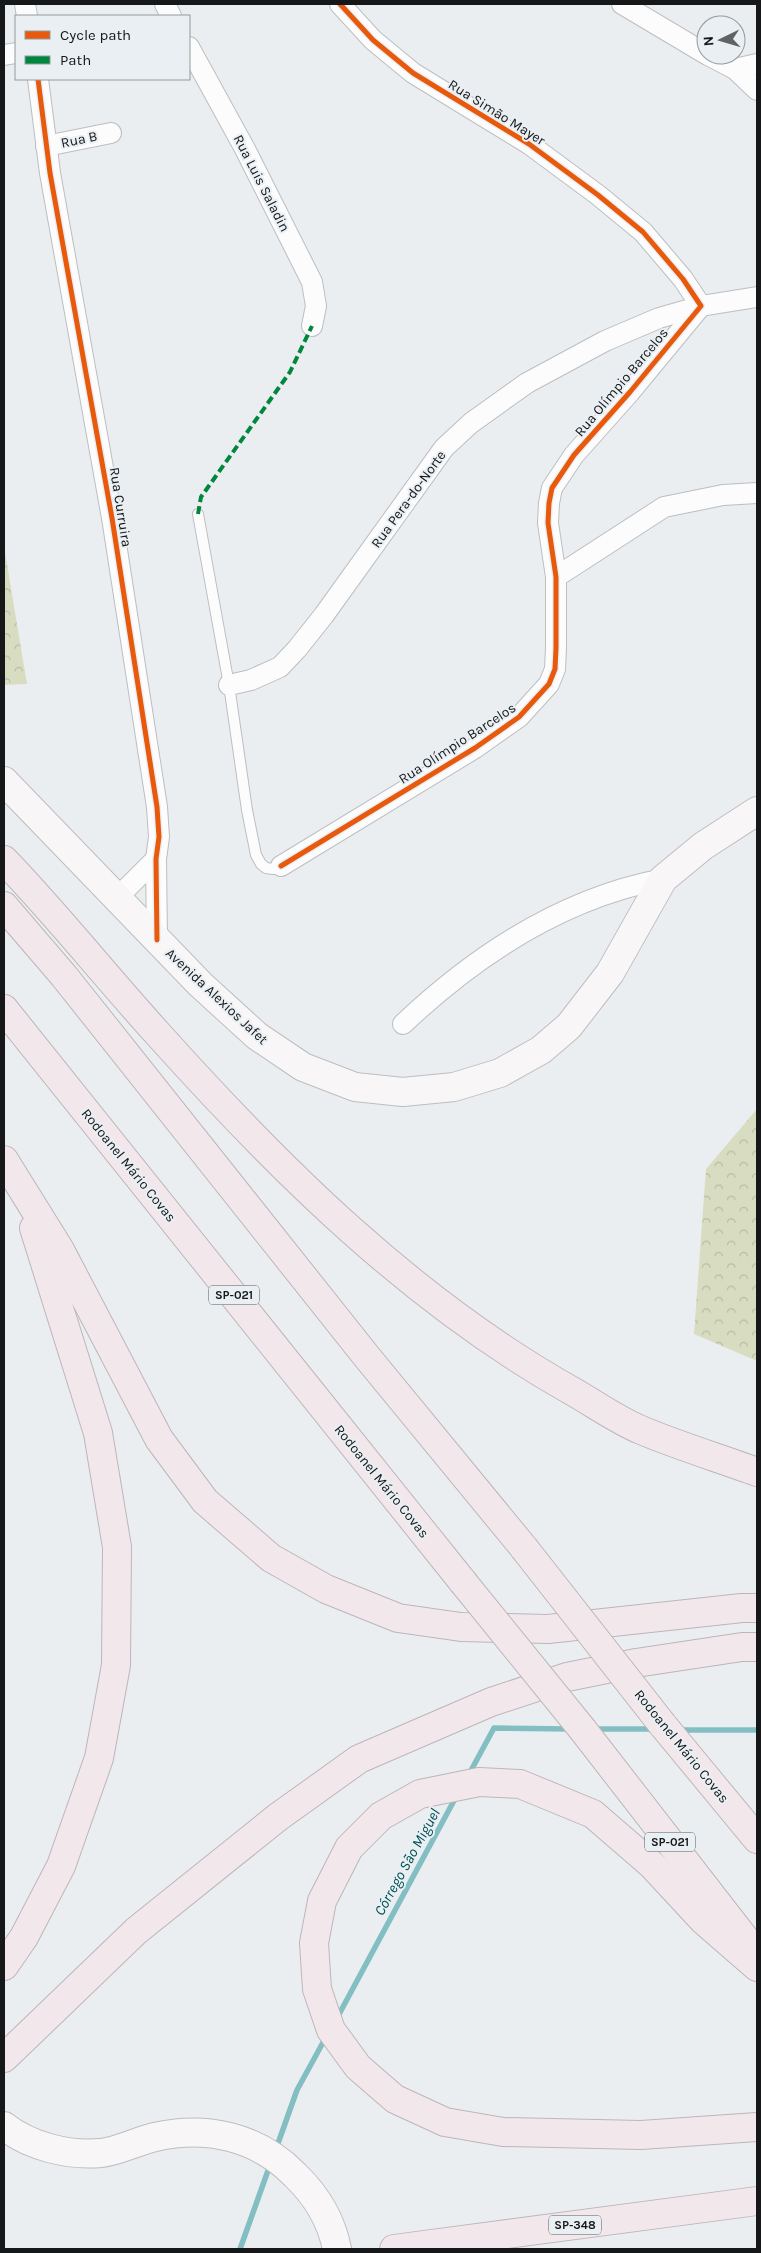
<svg xmlns="http://www.w3.org/2000/svg" width="761" height="2253" font-family="Karla,sans-serif">
  <defs>
    <pattern id="forest-crowns" width="20" height="18" patternUnits="userSpaceOnUse" patternTransform="scale(1.25)"><rect width="20" height="18" fill="#d8dcc1"/><path d="M2 6a3 3 0 1 1 6 0M12 15a3 3 0 1 1 6 0" fill="none" stroke="#b8bca5"/></pattern>
  </defs>
  <rect width="100%" height="100%" fill="#ebeef1"/>
  <g fill="url(#forest-crowns)">
    <path d="M4,546L27,684L4,685Z"/>
    <path d="M757,1109V1361L694,1334L706,1169Z"/>
  </g>
  <g fill="none" stroke-linecap="round" stroke-linejoin="round">
    <g stroke="#82bec2" stroke-width="5.5">
      <path d="M592,1729H655"/>
      <path d="M677,1730H757"/>
      <path d="M468,1776L494,1728L570,1729"/>
      <path d="M337,2018L457,1795"/>
      <path d="M276,2149L297,2090L326,2037"/>
      <path d="M240,2249L270,2165"/>
    </g>
    <g stroke="#bcbec0" stroke-width="12">
      <path id="lane" d="M198,514L229,685L247,810L256,855L261,864L266,868L273,869L281,866"/>
    </g>
    <g stroke="#bcbec0" stroke-width="22">
      <g id="street">
        <path d="M25,4L27,16"/>
        <path d="M165,4L171,16"/>
        <path d="M622,4L706,54"/>
        <path d="M189,47L245,149L312,282L316,306L312,326"/>
        <path d="M4,55L16,53"/>
        <path d="M708,55L735,69L757,90"/>
        <path d="M735,69L757,64"/>
        <path d="M38,79L50,173L112,518L157,807L159,837L156,859L157,940"/>
        <path d="M46,146L111,133"/>
        <path d="M556,577L664,507L723,495L757,493"/>
        <path d="M229,685L251,680L280,667L297,649L324,615L444,448L471,423L527,383L605,341L659,318L701,306L757,297"/>
        <path d="M281,866L475,748L519,717L549,684L555,669L556,648V577L548,523L549,503L552,488L574,455L630,392L701,306L683,279L643,232L598,195L529,144L413,73L373,40L340,4"/>
        <path d="M116,899L156,859"/>
        <path d="M403,1024C476,955 563,898 663,879"/>
      </g>
    </g>
    <g stroke="#bcbec0" stroke-width="30">
      <g id="secondary">
        <path d="M4,781L200,984L257,1036L303,1067L355,1087L403,1092L454,1087L500,1073L541,1050L569,1026L610,973L663,879L703,846L757,811"/>
        <path d="M4,2126C29,2146 68,2156 101,2153C119,2151 137,2141 155,2137C207,2125 258,2137 295,2175C317,2196 331,2219 337,2249"/>
      </g>
    </g>
    <g stroke="#bdb5b9" stroke-width="30">
      <g id="highway">
        <path d="M4,860C58,916 106,977 158,1034C280,1170 412,1301 572,1391C595,1404 617,1420 641,1430C679,1446 719,1458 757,1472"/>
        <path d="M4,906L64,976L367,1357L524,1548"/>
        <path d="M4,1009L463,1582"/>
        <path d="M4,1160L60,1250L159,1439L205,1501L271,1558L326,1589L398,1618L461,1627L548,1629L742,1608H757"/>
        <path d="M662,1724L757,1839"/>
        <path d="M583,1730L749,1944"/>
        <path d="M4,1966L24,1937L61,1866L99,1758L116,1665L117,1547L98,1433L34,1228"/>
        <path d="M757,1967L704,1921L652,1865L593,1814L520,1784L479,1782L420,1794L381,1816L349,1848L322,1901L314,1943L317,1989L331,2030L358,2067L395,2099L445,2122L503,2132L641,2135L757,2127"/>
        <path d="M4,2058L136,1931L278,1817L359,1759L491,1702L567,1677L636,1663L742,1647H757"/>
        <path d="M394,2249L757,2201"/>
      </g>
    </g>
    <use href="#lane" stroke="#fcfcfd" stroke-width="10"/>
    <use href="#street" stroke="#fcfcfd" stroke-width="20"/>
    <use href="#secondary" stroke="#f9f6f8" stroke-width="28"/>
    <use href="#highway" stroke="#f2e8eb" stroke-width="28"/>
    <g stroke="#bdb5b9" stroke-width="30" stroke-linecap="butt">
      <g id="highway-bridge">
        <path d="M524,1548L662,1724"/>
        <path d="M463,1582L583,1730"/>
      </g>
    </g>
    <use href="#highway-bridge" stroke="#f2e8eb" stroke-width="28"/>
    <path stroke="#00873e" stroke-width="4" stroke-dasharray="8 4" stroke-linecap="butt" d="M198,514L201,497L290,372L312,326"/>
    <g stroke="#e9eff3" stroke-width="8">
      <g id="cycleway">
        <path d="M38,79L50,173L112,518L157,807L159,837L156,859L157,940"/>
        <path d="M281,866L475,748L519,717L549,684L555,669L556,648V577L548,523L549,503L552,488L574,455L630,392L701,306L683,279L643,232L598,195L529,144L413,73L373,40L340,4"/>
      </g>
    </g>
    <use href="#cycleway" stroke="#e8590c" stroke-width="5"/>
  </g>
  <g text-anchor="middle" stroke-width="4" stroke-linejoin="round" paint-order="stroke">
    <g fill="#e9eff3" stroke="#55585a" stroke-width="1">
      <rect x="209" y="1285.5" width="50" height="19" rx="4"/>
      <rect x="645" y="1832.5" width="50" height="19" rx="4"/>
      <rect x="549" y="2215.5" width="52" height="19" rx="4"/>
    </g>
    <g font-size="12" font-weight="bold" fill="#151718">
      <text x="234" y="1299">SP-021</text>
      <text x="670" y="1846">SP-021</text>
      <text x="575" y="2229">SP-348</text>
    </g>
    <g font-size="14" fill="#151718" stroke="#e9eff3">
      <text transform="translate(497 112) rotate(32)" y="5">Rua Simão Mayer</text>
      <text transform="translate(79 139) rotate(-12)" y="5">Rua B</text>
      <text transform="translate(262 183) rotate(63)" y="5">Rua Luis Saladin</text>
      <text transform="translate(621 382) rotate(-50)" y="5">Rua Olímpio Barcelos</text>
      <text transform="translate(408 499) rotate(-54)" y="5">Rua Pera-do-Norte</text>
      <text transform="translate(121 507) rotate(81)" y="5">Rua Curruira</text>
      <text transform="translate(457 743) rotate(-33)" y="5">Rua Olímpio Barcelos</text>
      <text transform="translate(217 996) rotate(43)" y="5">Avenida Alexios Jafet</text>
      <text transform="translate(129 1165) rotate(51)" y="5">Rodoanel Mário Covas</text>
      <text transform="translate(382 1481) rotate(51)" y="5">Rodoanel Mário Covas</text>
      <text transform="translate(682 1746) rotate(51)" y="5">Rodoanel Mário Covas</text>
    </g>
    <g font-size="15" font-style="italic" fill="#005155" stroke="#e9eff3">
      <text transform="translate(407 1862) rotate(-61)" y="5">Córrego São Miguel</text>
    </g>
  </g>
  <rect width="761" height="2253" fill="none" stroke="#151718" stroke-width="10"/>
  <rect x="15" y="15" width="175" height="65" fill="#e9eff3" stroke="#94999b"/>
  <rect x="25" y="31" width="25" height="8" fill="#e8590c" stroke="#94999b"/>
  <text x="60" y="40" font-size="15" fill="#151718">Cycle path</text>
  <rect x="25" y="56" width="25" height="8" fill="#00873e" stroke="#94999b"/>
  <text x="60" y="65" font-size="15" fill="#151718">Path</text>
  <g transform="translate(721 40) rotate(265)"><circle r="24" fill="#e9eff3" stroke="#94999b"/>
  <path d="M0-4L9 19L0 12L-9 19Z" fill="#606264"/>
  <text y="-8" font-size="14" font-weight="bold" text-anchor="middle" fill="#151718">N</text>
  </g>
</svg>
